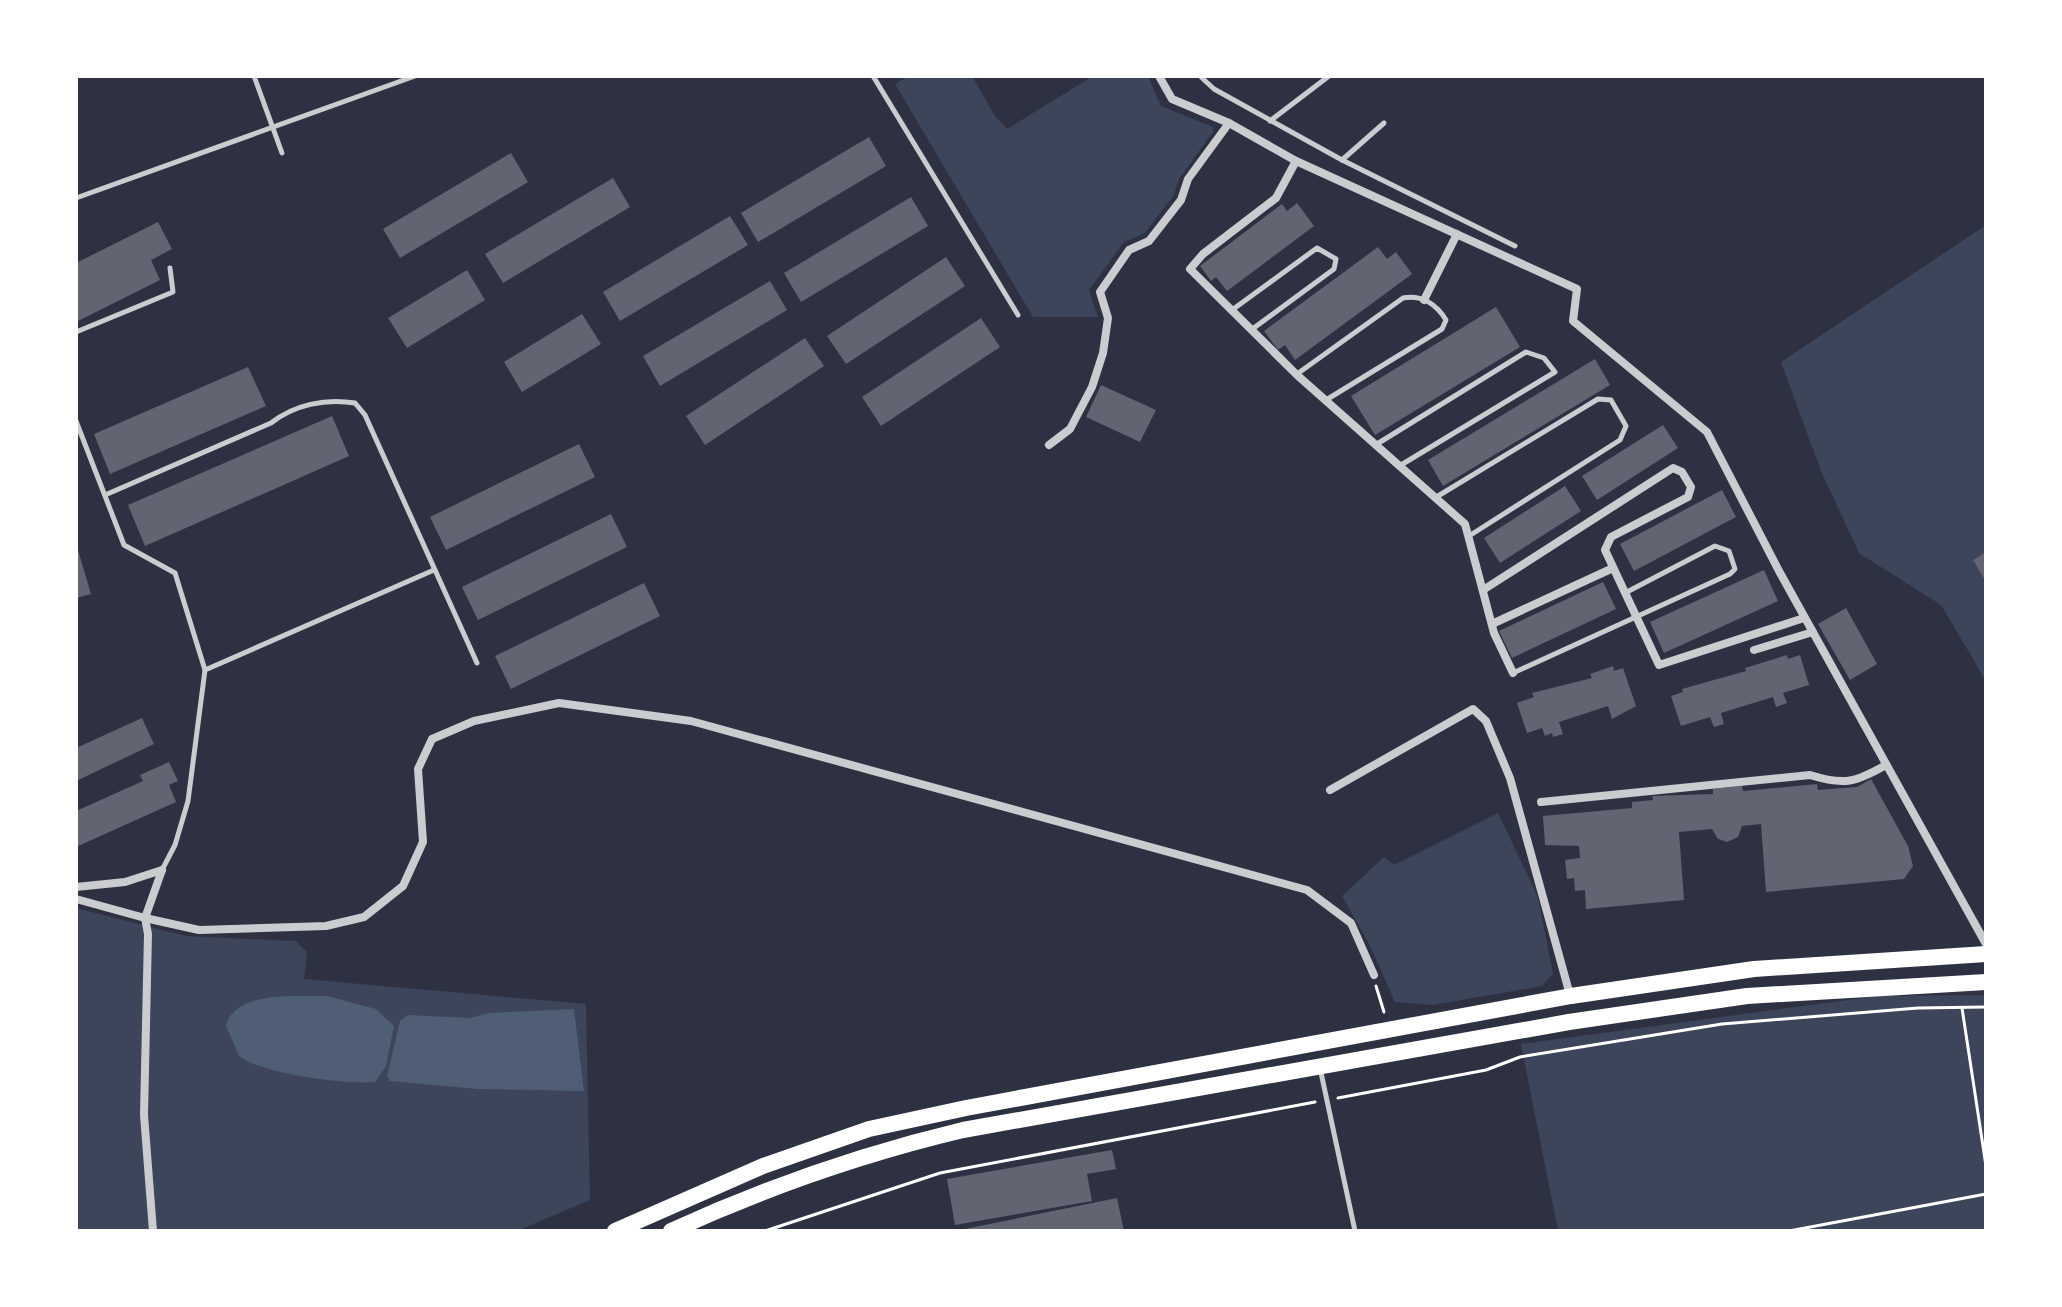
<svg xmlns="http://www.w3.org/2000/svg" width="2062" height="1307" font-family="Mulish,sans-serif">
  <rect width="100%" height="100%" fill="#2d3142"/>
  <g fill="#3c4559">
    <path d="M908,76H972L995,116L1007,129L1093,76H1148L1161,106L1213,127V132L1179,179L1174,195L1145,233L1124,242L1089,290L1098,317H1033L895,84Z"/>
    <path d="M1986,225V681L1941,605L1859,553L1821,471L1781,362Z"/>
    <path d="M1498,813L1538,897L1553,974L1542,986L1433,1005L1395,1002L1369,944L1342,896L1384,857L1394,865Z"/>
    <path d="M76,908L186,936L296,941L307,952L304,979L586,1004L590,1200L517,1231H76Z"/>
    <path d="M1986,995V1231H1558L1521,1044L1877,996Z"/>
  </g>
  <g fill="#4f5d75">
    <path d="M327,996L376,1009L394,1026L386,1066L375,1082C346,1085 261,1074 239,1056L226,1026C234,990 299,996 327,996Z"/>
    <path d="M574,1009L584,1091L478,1089L390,1081L387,1076L400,1021L408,1015L470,1018L489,1013Z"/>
  </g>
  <g fill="#626471">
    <path d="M869,137L886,166L758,242L741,213Z"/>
    <path d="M511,153L528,182L400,258L383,229Z"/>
    <path d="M613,178L630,207L503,283L485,254Z"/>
    <path d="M911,197L928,226L801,302L784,273Z"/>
    <path d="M1297,203L1314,226L1227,291L1216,277L1211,281L1200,266L1282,204L1287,211Z"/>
    <path d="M730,216L748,245L620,321L603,292Z"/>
    <path d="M158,222L172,249L151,260L160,280L76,322V263Z"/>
    <path d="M1378,247L1387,259L1396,252L1412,274L1295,360L1285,345L1278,350L1264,331Z"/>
    <path d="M946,257L965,286L846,364L827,336Z"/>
    <path d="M467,270L485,300L407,348L388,318Z"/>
    <path d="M770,281L787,310L660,386L643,356Z"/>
    <path d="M1496,307L1520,347L1375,435L1351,396Z"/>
    <path d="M582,314L601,344L522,392L504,362Z"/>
    <path d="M981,318L1000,347L881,426L862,397Z"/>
    <path d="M805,338L824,366L705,445L686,416Z"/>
    <path d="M1595,359L1610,385L1443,486L1428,460Z"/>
    <path d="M248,367L266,406L110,474L94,434Z"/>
    <path d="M1101,385L1156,410L1140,442L1086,417Z"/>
    <path d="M332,416L349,456L145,546L128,505Z"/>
    <path d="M1663,425L1678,448L1597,500L1582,476Z"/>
    <path d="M579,444L595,477L446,550L430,517Z"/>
    <path d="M1565,486L1581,511L1500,563L1484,538Z"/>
    <path d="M1722,490L1736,517L1634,571L1620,544Z"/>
    <path d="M611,514L627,547L478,620L462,587Z"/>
    <path d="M76,543L91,594L76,598Z"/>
    <path d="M1986,552V582L1973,560Z"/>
    <path d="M1764,570L1778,601L1664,653L1650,622Z"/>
    <path d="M1603,582L1616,609L1512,658L1499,631Z"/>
    <path d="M644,583L660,616L511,689L495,656Z"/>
    <path d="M1846,608L1877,664L1850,680L1818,624Z"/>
    <path d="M1787,655L1788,659L1800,655L1809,685L1783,693L1787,703L1776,707L1773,697L1721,713L1724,724L1714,727L1710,717L1681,726L1671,696L1683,692L1682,689L1746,671L1745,668Z"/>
    <path d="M1613,666L1614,671L1623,668L1636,706L1612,719L1608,706L1559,722L1563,734L1553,737L1552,733L1545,736L1542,728L1527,733L1517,703L1534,697L1532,693L1592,678L1590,674Z"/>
    <path d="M142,718L154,744L76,781V748Z"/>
    <path d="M169,762L178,781L169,785L176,802L76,847V811L143,781L140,775Z"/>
    <path d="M1871,779L1908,846L1913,866L1904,879L1766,892L1761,824L1742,826L1738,837L1727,842L1718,839L1712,829L1679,832L1684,900L1586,909L1585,890L1575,891L1574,878L1567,879L1565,860L1580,858L1579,846L1545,845L1543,816L1632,808V802L1653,800L1652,796L1713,794V789L1742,786L1743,791L1817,784L1818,790L1857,787Z"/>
    <path d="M1112,1150L1116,1169L1087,1174L1092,1201L955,1225L947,1179Z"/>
    <path d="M1117,1198L1124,1231H961L960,1230Z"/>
  </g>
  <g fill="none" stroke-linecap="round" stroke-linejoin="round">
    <g stroke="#fff" stroke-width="3">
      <path d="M1376,986L1384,1012"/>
      <path d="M1962,1008L1986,1166"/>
      <path d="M1338,1098L1486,1070L1520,1057L1722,1024L1918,1008L1986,1007"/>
      <path d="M765,1231L940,1173L1315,1102"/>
      <path d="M1789,1231L1986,1194"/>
    </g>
    <g stroke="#caccd0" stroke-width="5">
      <path d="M254,76L282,153"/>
      <path d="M873,76L1018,315"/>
      <path d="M1200,76L1214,89L1342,160L1515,246"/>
      <path d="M1270,121L1329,76"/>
      <path d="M1342,160L1384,123"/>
      <path d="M76,198L415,76"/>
      <path d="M1232,310L1317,248L1336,259L1334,269L1251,330"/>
      <path d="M76,332L173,292L170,268"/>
      <path d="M1297,374L1403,298C1422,294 1437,305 1446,320L1442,329L1326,400"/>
      <path d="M76,421L124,545L175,573L205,670L188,801L175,845L162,870"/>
      <path d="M1377,444L1526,352L1544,358L1555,372L1401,465"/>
      <path d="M105,495L271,423C294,405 325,398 355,403L365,415L477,663"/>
      <path d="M1438,496L1598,399L1611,400L1626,426L1620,440L1469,536"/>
      <path d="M205,670L434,570"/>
      <path d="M1513,673L1730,574L1735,569L1729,551L1715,546L1625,593"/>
      <path d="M1320,1068L1355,1231"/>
    </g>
    <g stroke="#caccd0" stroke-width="8">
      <path d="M1159,76L1172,99L1229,123L1296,161L1577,289L1573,321L1707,432L1779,571L1986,944"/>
      <path d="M1296,161L1276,198L1203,254L1190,269L1297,375L1465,524L1494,633L1513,673"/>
      <path d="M1424,300L1457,234"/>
      <path d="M1049,445L1070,429L1092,387L1103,353L1108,318L1100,292L1129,250L1149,241L1181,200L1188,179L1229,123"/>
      <path d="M1483,590L1673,468L1682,472L1691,487L1688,497L1611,537L1605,550L1659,665L1804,618"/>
      <path d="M1492,624L1613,568"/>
      <path d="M1754,650L1813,632"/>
      <path d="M1330,790L1473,709L1486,721L1510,778L1570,995"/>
      <path d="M1541,802L1810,775C1845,786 1856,782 1886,765"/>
      <path d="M162,870L145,918L199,930L326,926L364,917L403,886L423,842L418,769L432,739L474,721L559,703L691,721L1307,890L1351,923L1374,975"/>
      <path d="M76,887L125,882L162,870"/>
      <path d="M76,899L145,918L148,934L144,1115L153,1231"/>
    </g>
    <g stroke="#fff" stroke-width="16">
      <path d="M615,1231L763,1166L869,1129L966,1108L1571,996L1754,969L1986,954"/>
      <path d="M671,1231C765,1188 862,1154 963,1130L1569,1022L1747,996L1986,982"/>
    </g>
  </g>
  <rect width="2062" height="1307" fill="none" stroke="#ffffff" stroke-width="156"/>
</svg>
